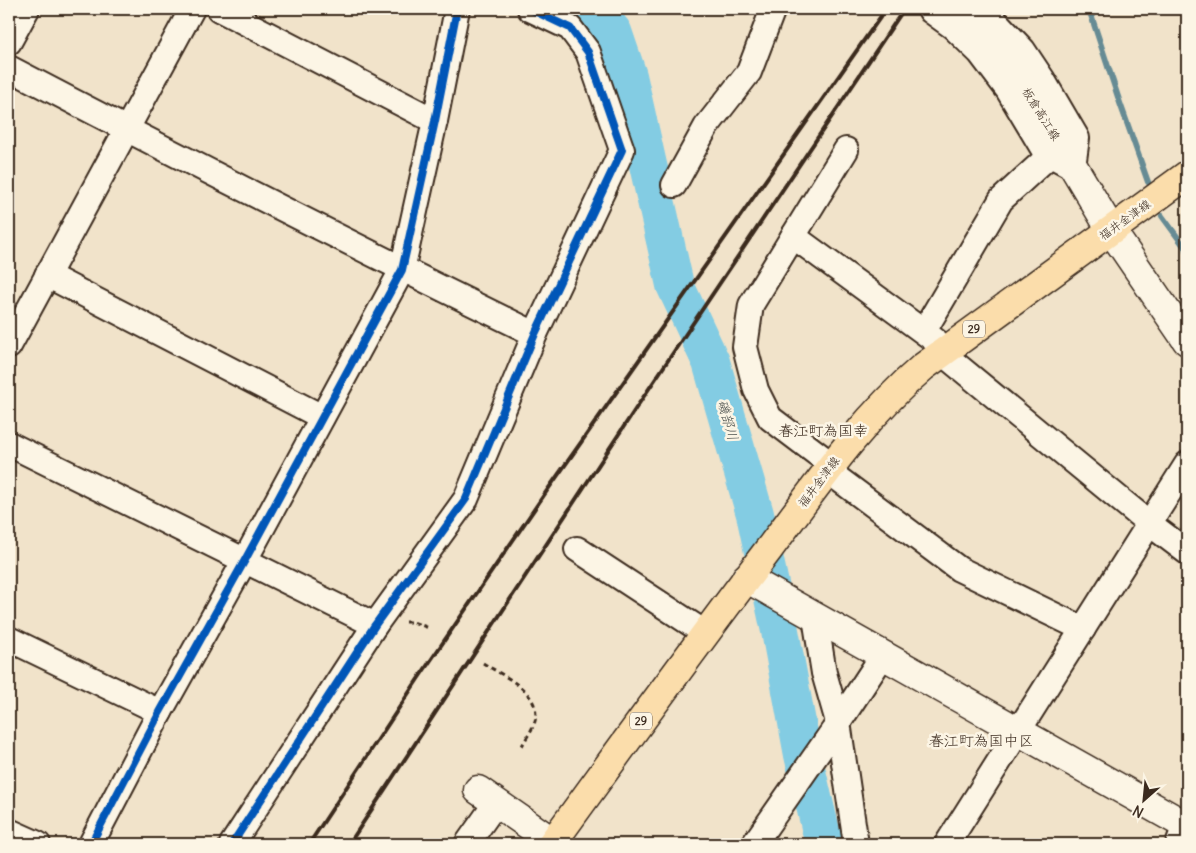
<svg xmlns="http://www.w3.org/2000/svg" width="1196" height="853" font-family="Delius,'Klee One',sans-serif">
  <rect width="100%" height="100%" fill="#f1e3ca"/>
  <filter id="ink" filterUnits="userSpaceOnUse"><feTurbulence type="fractalNoise" baseFrequency=".02" numOctaves="2"/><feDisplacementMap in="SourceGraphic" scale="10" xChannelSelector="R" yChannelSelector="G"/><feConvolveMatrix kernelMatrix="1 2 1 2 8 2 1 2 1" color-interpolation-filters="sRGB"/></filter>
  <g filter="url(#ink)">
    <g fill="none" stroke-linecap="round" stroke-linejoin="round">
      <g stroke="#668b94" stroke-width="6">
        <path d="M1089,9L1120,103L1148,182"/>
        <path d="M1162,216L1187,250"/>
      </g>
      <path stroke="#83cce3" stroke-width="38" d="M594,9L613,32L628,76L675,285L711,362L755,514L780,631L803,755L824,844"/>
      <g stroke="#3b2a1e" stroke-width="28">
        <g id="minor">
          <path d="M219,9L435,121"/>
          <path d="M931,11L953,27L980,53L1008,90L1045,152L1073,167L1077,138L1043,80L1023,50L984,9"/>
          <path d="M9,42L27,9"/>
          <path d="M9,68C183,159 358,248 535,334"/>
          <path d="M674,185L706,127L749,72L773,9"/>
          <path d="M793,236L936,341"/>
          <path d="M47,275L322,417"/>
          <path d="M924,331L1001,200L1050,155"/>
          <path d="M9,346L192,9"/>
          <path d="M942,353L1150,524L1187,552"/>
          <path d="M9,444L375,625"/>
          <path d="M832,465L770,418L756,390L745,347L751,305L846,150"/>
          <path d="M828,471L959,569L1083,629"/>
          <path d="M577,549L705,633"/>
          <path d="M815,617L824,673L838,722L856,844"/>
          <path d="M9,639L160,712"/>
          <path d="M9,831L38,844"/>
          <path d="M91,844L160,712L245,560L402,270L435,121L457,9"/>
          <path d="M232,844L375,625L466,499L535,334L622,150L588,52L570,28L530,9"/>
          <path d="M467,844L496,803"/>
          <path d="M754,844L833,731L883,655"/>
          <path d="M947,844L1187,464"/>
          <path d="M1178,844L1187,820"/>
        </g>
      </g>
      <g stroke="#3b2a1e" stroke-width="31">
        <g id="tertiary">
          <path d="M1111,230L1187,341"/>
          <path d="M746,578L1187,826"/>
          <path d="M478,790L553,842"/>
        </g>
      </g>
      <g stroke="#3b2a1e" stroke-width="31">
        <path id="secondary" d="M957,9L980,30L1032,97L1111,230"/>
      </g>
      <g stroke="#3b2a1e" stroke-width="31">
        <path id="primary" d="M557,844L553,842C624,744 696,645 769,549C817,485 862,419 923,367L1187,175"/>
      </g>
      <g stroke="#3b2a1e" stroke-width="3" stroke-dasharray="5 4" stroke-linecap="butt">
        <path d="M405,622H413L429,628"/>
        <path d="M483,663C503,676 542,692 535,721C533,729 526,738 522,746"/>
      </g>
      <use href="#minor" stroke="#fcf5e5" stroke-width="24"/>
      <use href="#tertiary" stroke="#fcf5e5" stroke-width="28"/>
      <use href="#secondary" stroke="#fcf5e5" stroke-width="28"/>
      <use href="#primary" stroke="#fbddab" stroke-width="28"/>
      <g stroke="#3b2a1e" stroke-width="4">
        <path d="M309,844L418,679L544,495L886,9"/>
        <path d="M349,844L638,405L904,9"/>
      </g>
      <g stroke="#fcf5e5" stroke-width="11">
        <g id="cycleway">
          <path d="M91,844L160,712L245,560L402,270L435,121L457,9"/>
          <path d="M232,844L375,625L466,499L535,334L622,150L588,52L570,28L530,9"/>
        </g>
      </g>
      <use href="#cycleway" stroke="#0057b8" stroke-width="8"/>
    </g>
  </g>
  <g text-anchor="middle" stroke-width="5" stroke-linejoin="round" paint-order="stroke">
    <g fill="#fcf5e5" stroke="#75675a" stroke-width="1">
      <rect x="963" y="320.5" width="22" height="17" rx="4"/>
      <rect x="630" y="712.5" width="22" height="17" rx="4"/>
    </g>
    <g font-size="11" font-weight="bold" fill="#3b2a1e">
      <text x="974" y="333">29</text>
      <text x="641" y="725">29</text>
    </g>
    <g font-size="12" fill="#3b2a1e" stroke="#fcf5e5">
      <text transform="translate(1041 114) rotate(58)" y="4">板倉高江線</text>
      <text transform="translate(1125 220) rotate(-36)" y="4">福井金津線</text>
      <text transform="translate(819 482) rotate(-53)" y="4">福井金津線</text>
    </g>
    <g font-size="14" font-style="italic" fill="#4d524f" stroke="#fcf5e5">
      <text transform="translate(728 420) rotate(74)" y="5">磯部川</text>
    </g>
    <g font-size="15" fill="#3b2a1e" stroke="#fcf5e5">
      <text x="823" y="436">春江町為国幸</text>
      <text x="981" y="746">春江町為国中区</text>
    </g>
  </g>
  <rect width="1196" height="853" fill="none" stroke="#fcf5e5" stroke-width="30"/>
  <rect x="15" y="15" width="1166" height="823" fill="none" stroke="#3b2a1e" stroke-width="2" filter="url(#ink)"/>
  <g transform="translate(1144 800) rotate(207)" stroke="#fcf5e5" stroke-width="4" paint-order="stroke">
  <path d="M0-4L9 19L0 12L-9 19Z" fill="#3b2a1e"/>
  <text y="-8" font-size="14" font-weight="bold" text-anchor="middle" fill="#3b2a1e">N</text>
  </g>
</svg>
